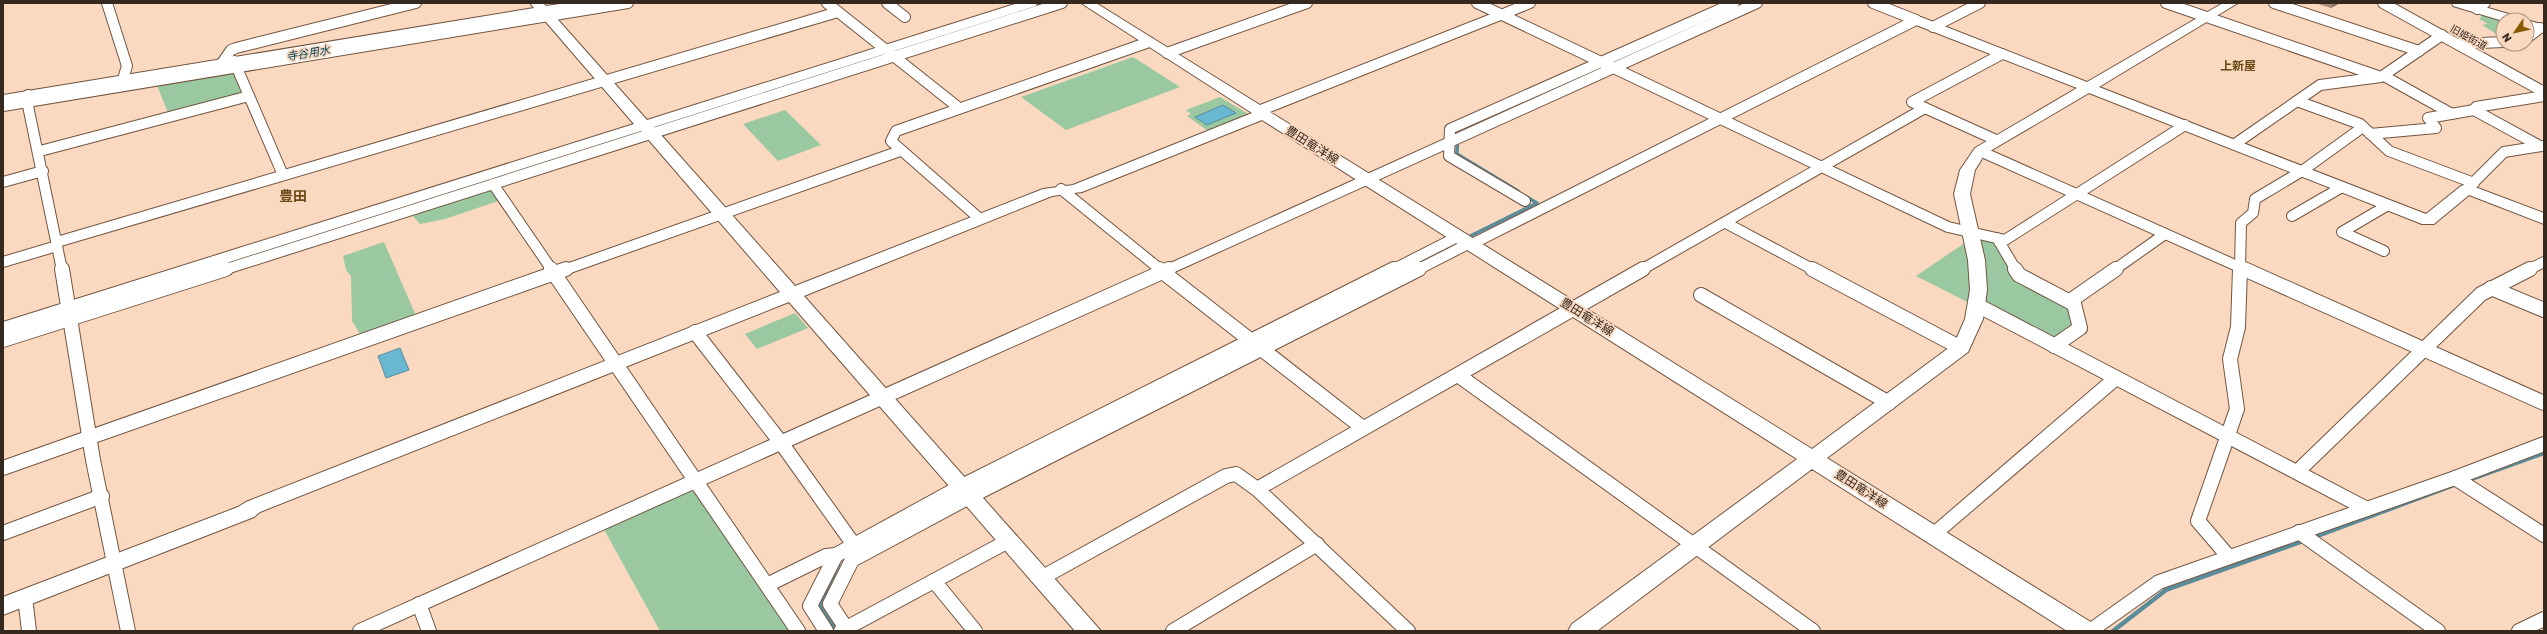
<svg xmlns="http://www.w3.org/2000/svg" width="2547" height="634" font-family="Rubik,'Noto Sans JP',sans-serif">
  <rect width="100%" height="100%" fill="#fad9c0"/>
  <g fill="#9ac8a0">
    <path d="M590,3H626L229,68L249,96L170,118L155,80Z"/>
    <path d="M2485,13L2503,20V38L2482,25L2488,24L2479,19Z"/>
    <path d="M1133,57L1180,87L1066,130L1021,97Z"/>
    <path d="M1220,97L1250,115L1208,131L1187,116L1191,114L1186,110Z"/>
    <path d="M785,110L821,145L778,161L743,124Z"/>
    <path d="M496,189L501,200L445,219L420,224L413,216L432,204Z"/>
    <path d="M1972,238H1997L2019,279L2070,301L2080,328L2054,346L1916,276Z"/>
    <path d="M384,242L417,318L362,337L352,321L351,276L346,270L343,256Z"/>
    <path d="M795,313L808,328L757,349L745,334Z"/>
    <path d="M691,484L797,631H660L601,524Z"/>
  </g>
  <g fill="#6ab7d2" stroke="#5a8c9c">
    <path d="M1223,105L1236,113L1207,125L1195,117Z"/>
    <path d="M400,348L409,370L386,378L378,356Z"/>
  </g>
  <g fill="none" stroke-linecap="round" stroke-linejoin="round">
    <g stroke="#5a8c9c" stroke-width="3.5">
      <path d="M1031,7L1044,3"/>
      <path d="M936,38L969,27"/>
      <path d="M692,115L819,75"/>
      <path d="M1462,128L1458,130L1457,154L1518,191"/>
      <path d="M1428,257L1537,203L1525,196"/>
    </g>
    <g stroke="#5a8c9c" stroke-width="4.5">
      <path d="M2466,481L2544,453"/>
      <path d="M2312,538L2454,485"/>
      <path d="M836,631L819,605L838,565"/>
      <path d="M2113,631L2166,590L2306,540"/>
    </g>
    <g stroke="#725540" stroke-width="12">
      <g id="street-far1">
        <path d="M107,3L127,66L123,79"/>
        <path d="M827,3L959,108"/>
        <path d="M887,3L905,17"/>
        <path d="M1477,3L1948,227L2005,240L2185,125"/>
        <path d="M1873,3L1916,20"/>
        <path d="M2166,3L2378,76"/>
        <path d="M2274,3L2419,51"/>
        <path d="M2383,3L2544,92"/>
        <path d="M2477,9L2485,3"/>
        <path d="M1501,15L1530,3"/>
        <path d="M1933,27L1980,3"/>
        <path d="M2527,38L2540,28"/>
        <path d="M2458,44L2503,42"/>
        <path d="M1167,53L1307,3"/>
        <path d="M234,61L283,175"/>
        <path d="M222,63L231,50L236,48L416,3"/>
        <path d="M2384,76L2452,114"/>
        <path d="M28,95L27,101L62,270"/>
        <path d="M2297,101L2360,124L2389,151L2474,183"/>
        <path d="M3,106L628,3"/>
        <path d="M1925,108L1912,102L2002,54"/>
        <path d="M2370,134L2436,128L2428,118L2474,110"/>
        <path d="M2235,144L2320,85L2381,77L2442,35"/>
        <path d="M2540,146L2474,110L2476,107L2544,96"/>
        <path d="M40,151L249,96"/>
        <path d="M1980,151L2246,270"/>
        <path d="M3,182L43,171"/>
        <path d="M493,184L552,270"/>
        <path d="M2468,188L2504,152L2542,146"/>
        <path d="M1061,189L1161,270"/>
        <path d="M1525,201L1449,156L1450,129L1734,3"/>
        <path d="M2292,216L2342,187"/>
        <path d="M980,219L891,141L896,131L1149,42"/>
        <path d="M1726,223L1814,270"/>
        <path d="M1997,238L2016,270"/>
        <path d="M57,242L838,12"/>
        <path d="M1470,245L1916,20"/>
        <path d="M2384,251L2342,232L2388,205"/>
        <path d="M3,262L57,246"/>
        <path d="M223,270L1062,3"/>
        <path d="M564,270L900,151"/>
        <path d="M1167,270L1757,3"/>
        <path d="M1392,270L1457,237"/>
        <path d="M1417,270L1468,244"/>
        <path d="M1641,270L1925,108L1996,140"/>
        <path d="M2114,270L2165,234"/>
        <path d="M2240,270L2241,223L2253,213L2255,199L2302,171L2363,127"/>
        <path d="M2528,270L2544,262"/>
      </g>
    </g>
    <g stroke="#725540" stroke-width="16">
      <g id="street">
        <path d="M62,269L93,460L128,631"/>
        <path d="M551,269L798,631"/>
        <path d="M1159,269L1363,428"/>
        <path d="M1812,269L1961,348"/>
        <path d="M2015,269L2019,275L2074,304L2080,328L2054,346"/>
        <path d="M2244,269L2544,403"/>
        <path d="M2491,288L2544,310"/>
        <path d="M1701,295L1889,403"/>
        <path d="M2070,301L2116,269"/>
        <path d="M1977,305L2367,509"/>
        <path d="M695,332L782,444L854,545"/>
        <path d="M3,340L226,269"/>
        <path d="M1458,375L1813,631"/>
        <path d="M3,468L566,269"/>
        <path d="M2297,472L2481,294L2530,269"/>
        <path d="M2455,478L2544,535"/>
        <path d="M1257,489L1643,269"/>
        <path d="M2299,532L2438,631"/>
        <path d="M3,533L102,496"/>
        <path d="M1933,535L2116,378"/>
        <path d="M2228,556L2198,521L2237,409L2230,359L2238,327L2240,269"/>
        <path d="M1043,577L1226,476L1236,474L1257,489L1408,631"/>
        <path d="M934,581L975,631"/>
        <path d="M767,585L826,556L836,555"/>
        <path d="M25,597L29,631"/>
        <path d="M419,604L429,631"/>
        <path d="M360,631L1169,269"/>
        <path d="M826,631L810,606L836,555L962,486L1394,269"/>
        <path d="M841,631L1010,540"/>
        <path d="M848,631L830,604L852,560L971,496L1419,269"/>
        <path d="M1173,631L1317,544"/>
        <path d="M2090,631L2159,582L2455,478L2544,444"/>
        <path d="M2519,631L2544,619"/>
      </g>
    </g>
    <g stroke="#725540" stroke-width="2">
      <g id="secondary">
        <path d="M530,3H543L546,6L566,3H596L590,7L552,13L647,120L1018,3H1037L1036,6L654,127L795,286L1043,189L1073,185L1252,113L1081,3H1096L1260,105L1496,12H1506L1507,15L1506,18L1270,112L1812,449L1954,344L1965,319L1970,290L1968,260L1954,194L1960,170L1975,148L2077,88L1911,23L1909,20L1911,17H1921L2087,82L2223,3H2238L2099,87L2426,214L2461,186L2467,184L2544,213V224L2469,195L2434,224H2422L2089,93L1985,154L1975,170L1970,194L1985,260L1987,290L1983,319L1968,352L1827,458L2094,624L2098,631H2067L1812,469L1597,631H1568L1572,624L1797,459L1262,120L1082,192L1052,196L804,296L1101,631H1075L789,302L260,512L254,517L3,615V597L238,507L246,502L780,292L641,131L3,334V322L634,124L540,15L3,103V95L534,8Z"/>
        <path d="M2452,3H2471L2519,17L2521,20L2503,21L2453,6Z"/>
        <path d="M2527,20L2544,25V33L2527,28Z"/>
        <path d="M2544,87V95L2536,94L2534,91L2536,88Z"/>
      </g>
    </g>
    <use href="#street-far1" stroke="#fff" stroke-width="10"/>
    <use href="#street" stroke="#fff" stroke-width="14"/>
    <use href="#secondary" fill="#fff" fill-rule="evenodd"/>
  </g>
  <path fill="#a68b77" d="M2315,3H2340L2331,8Z"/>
  <path fill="#877161" d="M2334,3H2340L2331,8Z"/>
  <g text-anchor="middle" stroke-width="3.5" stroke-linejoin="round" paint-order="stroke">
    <g font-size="10" fill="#35281f" stroke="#fad9c0">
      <text transform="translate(2469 37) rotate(29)" y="4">旧姫街道</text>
    </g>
    <g font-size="11" font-style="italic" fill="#064b5f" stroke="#fad9c0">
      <text transform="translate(308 53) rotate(-9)" y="4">寺谷用水</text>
    </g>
    <g font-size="12" font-weight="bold" fill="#694914" stroke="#fad9c0">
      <text x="2238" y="70">上新屋</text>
    </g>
    <g font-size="12" fill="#35281f" stroke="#fad9c0">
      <text transform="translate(1312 145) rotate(32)" y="4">豊田竜洋線</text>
      <text transform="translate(1587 317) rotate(32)" y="4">豊田竜洋線</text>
      <text transform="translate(1861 489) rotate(33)" y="4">豊田竜洋線</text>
    </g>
    <g font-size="14" font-weight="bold" fill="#694914" stroke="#fad9c0">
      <text x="293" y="201">豊田</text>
    </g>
  </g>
  <rect width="2547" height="634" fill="none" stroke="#35281f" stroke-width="8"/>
  <g transform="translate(2515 32) rotate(236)"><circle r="19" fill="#fad9c0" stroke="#ab9280"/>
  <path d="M0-3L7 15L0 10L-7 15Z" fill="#895b00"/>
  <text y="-6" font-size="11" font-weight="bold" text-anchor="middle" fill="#35281f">N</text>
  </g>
</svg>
